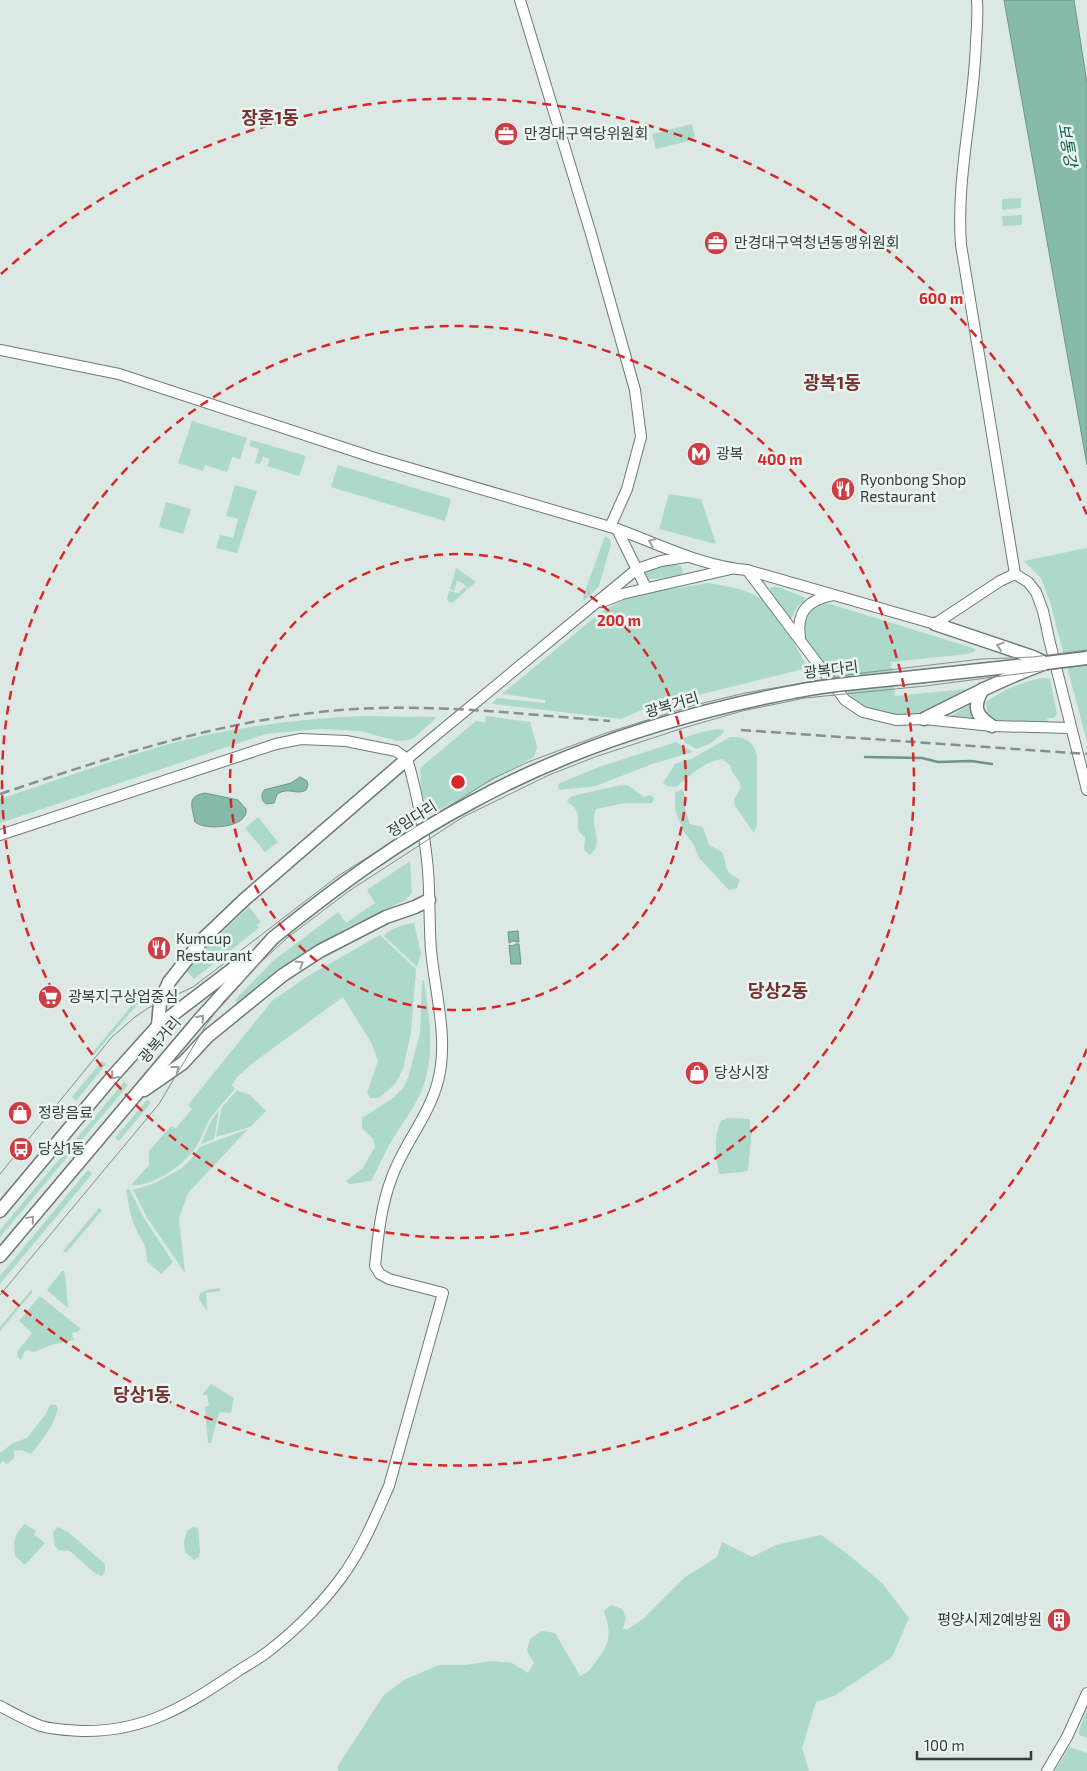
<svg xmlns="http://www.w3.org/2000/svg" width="1087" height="1771" font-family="'Exo 2','Noto Sans KR',sans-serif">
  <rect width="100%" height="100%" fill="#dbe8e3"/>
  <g fill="#acd9ca">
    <path d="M692,124L695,137L691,138L692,140L656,149L652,134Z"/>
    <path d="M1021,198V208L1002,210V199Z"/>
    <path d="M1022,215V225L1003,226L1002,216Z"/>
    <path d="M192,421L247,438L240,459L232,457L227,472L205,465L203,471L178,463Z"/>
    <path d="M251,440L306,456L299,476L267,466L270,459L263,457L260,464L255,463L259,449L249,446Z"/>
    <path d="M338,465L451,499L445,521L331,487Z"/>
    <path d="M235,485L257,491L237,553L216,548L220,535L233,538L238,519L226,516Z"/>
    <path d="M669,494L701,499L716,544L659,529Z"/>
    <path d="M166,502L191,509L183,534L159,527Z"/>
    <path d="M605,536L610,539L611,544L599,586L584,601L583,597Z"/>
    <path d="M1087,548V742L1050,602L1041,578L1024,561Z"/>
    <path d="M673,564L681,566L683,571L682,575L678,577L648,579L644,574L645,571Z"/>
    <path d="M456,568L476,582L468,589L463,583L457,581L454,591L450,589Z"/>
    <path d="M709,583C726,586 745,589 760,598C777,610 798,650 808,668L649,707L621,719L492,704L497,698L545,703V700L502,694L601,612L623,600L650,592Z"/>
    <path d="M465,587L467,590L452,603L447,600L449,591L458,593Z"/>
    <path d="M772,587H778L806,598L797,607L791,619L789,618L771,592L770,589Z"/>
    <path d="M820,603L830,604L976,649L974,652L967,654L891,662L895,696L976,688L937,708L919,715L900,717L867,709L854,700L803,637L801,631L807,612Z"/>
    <path d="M1043,678L1050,679L1057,714L1054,718H1047L1048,722L991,720L987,712L986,702L989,700C1006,688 1022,682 1043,678Z"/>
    <path d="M971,704L975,719L950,718L951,716Z"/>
    <path d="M361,716L437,717L414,738L407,740L397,741L360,731L319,729L266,734L0,823V799C54,781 108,762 162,746C227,728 294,719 361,716Z"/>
    <path d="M486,716L530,722L537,747L534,757L439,810C418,803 422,787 420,768L476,721L485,723Z"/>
    <path d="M717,729L724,730L723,733L711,743L697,749L685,743L683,738L701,732Z"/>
    <path d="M730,737C745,736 753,741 757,755V825L754,833L735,806L734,799C749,780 733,781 730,765L722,759C704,761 690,776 676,787L667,786L663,783L675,764L693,758Z"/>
    <path d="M676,742L693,752L652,764L596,786L559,790L558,784L599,767Z"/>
    <path d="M621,785L629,786L644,797L650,795L654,798L652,803H625L596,809C595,812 594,815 594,818C593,831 603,845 590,855L584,850L585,837C571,827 583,822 576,810C575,807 570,804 567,801L572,796Z"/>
    <path d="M682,789L684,793L685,809L690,824L703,827L709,845L722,852C728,867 723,873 740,879L737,888L729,890L699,858L694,845L684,832L675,810V793Z"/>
    <path d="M258,817L278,842L265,852L245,828Z"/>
    <path d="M410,861L412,893L406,900L348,927L295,959L240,1003L236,1004V999L273,961L338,912L346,923L375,903L367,890Z"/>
    <path d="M249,907L261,922L257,925L259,928L194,979L184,968Z"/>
    <path d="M414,923L421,954L417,967L384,936C388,929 405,924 414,923Z"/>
    <path d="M380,935L416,969L411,1032L403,1069L395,1084L379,1098H370L367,1093L378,1061L372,1044L343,997L254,1062L237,1077L232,1085L235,1089C227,1099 217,1108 210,1119C204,1128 202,1139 196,1147C185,1164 152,1188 131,1185L149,1165V1151L171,1126L176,1128L192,1109L188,1105L272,1001L308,976Z"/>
    <path d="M422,980L424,981C429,1014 435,1051 424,1084C418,1103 404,1120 394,1137C385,1151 379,1167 371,1181L350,1184L346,1181L362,1169L375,1147L373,1139L362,1128V1118L393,1098L403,1088L408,1078L420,1033Z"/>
    <path d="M139,997L142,999L94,1055L92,1053Z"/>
    <path d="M102,1061L106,1064L76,1101L72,1097Z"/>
    <path d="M124,1082L128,1085L0,1237V1230Z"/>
    <path d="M237,1090L250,1095L266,1111L250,1127L216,1137L222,1107Z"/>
    <path d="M147,1100L150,1101V1104L119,1141L115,1138Z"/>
    <path d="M219,1110L214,1139L201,1144L211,1121Z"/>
    <path d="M727,1118L750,1119V1128L752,1130L748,1170L743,1172L719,1174C716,1156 713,1137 721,1121Z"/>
    <path d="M248,1129L188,1193L179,1218L185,1273L146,1216L133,1190L155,1183L182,1168L192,1158L200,1147Z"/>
    <path d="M88,1170L92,1174L0,1284V1276Z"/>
    <path d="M129,1188L144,1218L173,1262L161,1274L147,1261C146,1240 142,1243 135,1227C130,1216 129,1203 126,1191Z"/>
    <path d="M99,1208L102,1210L66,1253L63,1251Z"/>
    <path d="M62,1271H64L65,1274L68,1308L47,1290Z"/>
    <path d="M220,1288V1291L206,1293L207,1311L199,1299L200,1293L207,1290Z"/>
    <path d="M32,1289V1293L0,1331V1327Z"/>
    <path d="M40,1296L81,1329L77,1332L72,1333L74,1340L51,1345L34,1352L26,1350L23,1354L21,1360L18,1357L17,1352L32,1333L19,1321Z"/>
    <path d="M211,1384L234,1398L231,1413L220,1412L218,1416L211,1443H208L205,1407L209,1405L207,1395H202Z"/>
    <path d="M50,1405H56L58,1409C53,1427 42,1440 31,1454L22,1450L14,1451V1458L7,1464L3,1461L0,1464V1453L13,1443L27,1438L46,1414Z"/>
    <path d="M25,1524L36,1531L34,1535L45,1543L25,1565L15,1556C14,1540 13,1536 25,1524Z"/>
    <path d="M58,1527L68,1532L105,1564V1572L102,1576L96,1574L70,1551L58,1550L55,1546L53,1532Z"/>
    <path d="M193,1527L198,1528L200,1551L199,1557L194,1560L185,1552L184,1541L187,1531Z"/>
    <path d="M821,1535L845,1552L882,1583L909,1618L892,1657L834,1696L816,1702L802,1748L809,1771H338V1766L383,1696L404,1680L439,1665H465L492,1661L512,1663L528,1673L534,1663L527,1651L530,1639L542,1631L555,1633L580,1676C593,1669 589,1670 597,1660C611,1642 611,1633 604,1611L611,1605L622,1609L626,1618L623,1628L626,1630L643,1619L685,1577L717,1557L722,1542L752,1557L776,1545Z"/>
    <path d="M1087,1708V1738L1079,1735V1731Z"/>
    <path d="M1069,1747L1087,1753V1771H1055Z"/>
  </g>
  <g fill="#86bbaa" stroke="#6f9589">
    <path d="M1004,0H1074L1087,83V465Z"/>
    <path d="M300,777L307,781L308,785L306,790C295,796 291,786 277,794L274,803L266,804C261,800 261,795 264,790L291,783Z"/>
    <path d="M205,793L238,800L246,809C249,828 205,831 195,822C192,805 186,797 205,793Z"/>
    <path d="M518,931L519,942H515V940L509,943L508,932Z"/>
    <path d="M516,944H519L521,964H511L509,945L512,946Z"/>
  </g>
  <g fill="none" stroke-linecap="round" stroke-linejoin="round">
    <path stroke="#6f9589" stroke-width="2.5" d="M865,757L922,758L938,762L971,761L992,764"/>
    <g stroke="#6e7a76" stroke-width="12">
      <g id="secondary">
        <path d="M520,0L591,234L635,390L641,437L627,489L610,527"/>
        <path d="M977,0C978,14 977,28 976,42C974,110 956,177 961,245L1015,574L1028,582L1036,592L1043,611L1050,643L1087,790"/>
        <path d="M0,350L119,374L375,458L617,529C659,544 701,566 747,570L935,624L1000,581L1015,574"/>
        <path d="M617,529L646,588"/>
        <path d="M747,570L845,700L863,712L896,720L924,719L992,726L1071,728"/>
        <path d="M602,602L622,594L731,569"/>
        <path d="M800,638C796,611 808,600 833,595"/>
        <path d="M407,759L637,569L661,561L686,557"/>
        <path d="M0,835L276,744L301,739L346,741L396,751L407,759C417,791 425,837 428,870C430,897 429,924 431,950C435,993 449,1039 438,1081C429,1116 404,1144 392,1177C381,1205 378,1236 375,1266L380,1274L389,1279L443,1293L389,1486C376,1515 364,1545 346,1571C327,1599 297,1629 270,1650C260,1658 249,1664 238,1671C187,1705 147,1732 82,1731C69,1730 54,1730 41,1726C27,1721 13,1713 0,1706"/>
        <path d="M1047,1771L1067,1737L1087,1693"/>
      </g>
    </g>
    <g stroke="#6e7a76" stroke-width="15">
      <g id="highway">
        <path d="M935,624L1033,657L1046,663"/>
        <path d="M924,676L1026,665"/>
        <path d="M983,689C972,707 976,716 992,726"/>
        <path d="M924,719C964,699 1004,678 1046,663"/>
        <path d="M158,1026L160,1002L169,982L203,939L245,899L407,759"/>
        <path d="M144,1090L183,1063L208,1036L283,975L320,951L386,917L415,907L429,900"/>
        <path d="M0,1211L113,1076L158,1026L247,958"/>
        <path d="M0,1256L199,1020L273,938"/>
      </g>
    </g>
    <use href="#secondary" stroke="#fff" stroke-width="10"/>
    <use href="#highway" stroke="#fff" stroke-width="12"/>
    <g stroke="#87908d" stroke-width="1">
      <path d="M0,1174L112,1037L135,1017L148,1008L193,987L338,876L492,779L528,762L606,733L695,705L745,693L854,674L981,659L1033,657L1087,650"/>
      <path d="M0,1295L159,1104L206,1025L224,1001L260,963L287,938L349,891L463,817L549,775L595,757L680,729L742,711L805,698L925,686L1087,665"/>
    </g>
    <g stroke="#87908d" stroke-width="2.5" stroke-dasharray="10 5" stroke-linecap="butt">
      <path d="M741,730L1087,754"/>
      <path d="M0,794C114,756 219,720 341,710C431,703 520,714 610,721"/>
    </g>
    <g stroke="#6e7a76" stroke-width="15" stroke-linecap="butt">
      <g id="highway-bridge">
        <path d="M1046,663L1087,658"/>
        <path d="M273,938C335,888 401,839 472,802C571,748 682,713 793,692C835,683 880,681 924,676"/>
      </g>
    </g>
    <use href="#highway-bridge" stroke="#fff" stroke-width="12"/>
  </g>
  <defs><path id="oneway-chevron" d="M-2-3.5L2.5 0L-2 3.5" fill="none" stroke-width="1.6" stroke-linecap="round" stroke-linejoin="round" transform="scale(1.25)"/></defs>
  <g stroke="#9c9e9d">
    <use href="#oneway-chevron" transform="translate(652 542) rotate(-158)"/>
    <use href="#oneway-chevron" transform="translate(1000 646) rotate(-162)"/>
    <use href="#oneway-chevron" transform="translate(300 964) rotate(-32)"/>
    <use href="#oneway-chevron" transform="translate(201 1018) rotate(-48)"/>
    <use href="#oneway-chevron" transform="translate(176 1069) rotate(-38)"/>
    <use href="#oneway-chevron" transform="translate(114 1076) rotate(131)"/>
    <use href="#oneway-chevron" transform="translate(31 1219) rotate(-50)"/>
  </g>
  <g fill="none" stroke="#d62828" stroke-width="2.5" stroke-dasharray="9 6">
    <circle cx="458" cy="782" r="228"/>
    <circle cx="458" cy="782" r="456"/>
    <path d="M1087 1049A683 683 0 0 1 1 1290M1 274A683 683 0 0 1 1087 515"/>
  </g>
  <defs>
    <g id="office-disc" transform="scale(1.25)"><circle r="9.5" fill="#cc3d44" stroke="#e8f5f1"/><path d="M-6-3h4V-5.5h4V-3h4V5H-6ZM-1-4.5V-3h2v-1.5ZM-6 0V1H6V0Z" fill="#fff"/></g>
    <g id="metro-disc" transform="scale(1.25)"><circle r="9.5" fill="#cc3d44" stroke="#e8f5f1"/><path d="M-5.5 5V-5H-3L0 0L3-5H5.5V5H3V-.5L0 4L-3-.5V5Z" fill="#fff"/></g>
    <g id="restaurant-disc" transform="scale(1.25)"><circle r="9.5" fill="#cc3d44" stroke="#e8f5f1"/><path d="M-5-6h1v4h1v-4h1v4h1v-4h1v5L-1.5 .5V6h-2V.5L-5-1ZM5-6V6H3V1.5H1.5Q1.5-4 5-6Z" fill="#fff"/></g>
    <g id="supermarket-disc" transform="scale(1.25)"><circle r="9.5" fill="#cc3d44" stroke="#e8f5f1"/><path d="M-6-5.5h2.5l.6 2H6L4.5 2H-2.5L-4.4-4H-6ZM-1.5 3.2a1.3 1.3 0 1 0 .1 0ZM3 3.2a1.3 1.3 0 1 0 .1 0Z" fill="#fff"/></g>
    <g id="shop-disc" transform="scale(1.25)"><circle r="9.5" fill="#cc3d44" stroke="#e8f5f1"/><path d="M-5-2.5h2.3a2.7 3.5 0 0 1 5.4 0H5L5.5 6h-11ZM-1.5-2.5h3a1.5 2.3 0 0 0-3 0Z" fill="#fff"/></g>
    <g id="bus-disc" transform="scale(1.25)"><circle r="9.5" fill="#cc3d44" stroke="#e8f5f1"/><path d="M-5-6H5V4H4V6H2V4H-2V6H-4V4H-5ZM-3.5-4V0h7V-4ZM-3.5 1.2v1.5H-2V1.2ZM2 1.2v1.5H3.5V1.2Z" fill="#fff"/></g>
    <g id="building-disc" transform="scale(1.25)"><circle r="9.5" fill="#cc3d44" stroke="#e8f5f1"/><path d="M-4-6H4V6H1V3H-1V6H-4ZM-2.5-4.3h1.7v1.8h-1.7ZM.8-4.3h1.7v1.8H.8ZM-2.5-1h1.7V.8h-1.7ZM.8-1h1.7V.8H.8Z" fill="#fff"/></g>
  </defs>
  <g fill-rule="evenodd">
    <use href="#office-disc" x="506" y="134"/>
    <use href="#office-disc" x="716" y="243"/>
    <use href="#metro-disc" x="699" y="454"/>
    <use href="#restaurant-disc" x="843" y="489"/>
    <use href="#restaurant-disc" x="159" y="948"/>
    <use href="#supermarket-disc" x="50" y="997"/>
    <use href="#shop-disc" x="697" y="1073"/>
    <use href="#shop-disc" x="20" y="1113"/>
    <use href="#bus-disc" x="21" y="1149"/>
    <use href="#building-disc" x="1059" y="1620"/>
  </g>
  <g text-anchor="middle" stroke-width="5" stroke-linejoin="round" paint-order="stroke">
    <g font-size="15" fill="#383d3b" stroke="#e8f5f1" text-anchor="start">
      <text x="524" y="139">만경대구역당위원회</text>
      <text x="734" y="248">만경대구역청년동맹위원회</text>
      <text x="716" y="459">광복</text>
      <text x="860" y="485">Ryonbong Shop<tspan x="860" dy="17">Restaurant</tspan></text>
      <text x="176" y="944">Kumcup<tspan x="176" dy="17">Restaurant</tspan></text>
      <text x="68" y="1002">광복지구상업중심</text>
      <text x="714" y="1078">당상시장</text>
      <text x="38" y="1118">정랑음료</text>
      <text x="38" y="1154">당상1동</text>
      <text x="1042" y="1625" text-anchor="end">평양시제2예방원</text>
    </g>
    <g font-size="15" fill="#383d3b" stroke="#e8f5f1">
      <text transform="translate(831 670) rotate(-7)" y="5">광복다리</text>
      <text transform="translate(672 705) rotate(-16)" y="5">광복거리</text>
      <text transform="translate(412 819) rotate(-32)" y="5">정임다리</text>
      <text transform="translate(160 1040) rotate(-50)" y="5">광복거리</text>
    </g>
    <g font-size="16" font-style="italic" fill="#165b4a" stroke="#e8f5f1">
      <text transform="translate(1068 145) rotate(80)" y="6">보통강</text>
    </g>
    <g font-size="18" font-weight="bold" fill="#793132" stroke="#e8f5f1">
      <text x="270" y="124">장훈1동</text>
      <text x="832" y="389">광복1동</text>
      <text x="778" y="997">당상2동</text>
      <text x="142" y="1401">당상1동</text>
    </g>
  </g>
  <circle cx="458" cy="782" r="8" fill="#d62828" stroke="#e8f5f1" stroke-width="2.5"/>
  <g font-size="15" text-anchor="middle" font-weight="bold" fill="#d62828" stroke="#e8f5f1" stroke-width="5" stroke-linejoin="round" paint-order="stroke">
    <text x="941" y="304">600 m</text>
    <text x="780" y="465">400 m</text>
    <text x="619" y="626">200 m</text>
  </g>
  <path d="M917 1751v8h114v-8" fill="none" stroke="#383d3b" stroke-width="2.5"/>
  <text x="924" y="1751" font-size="15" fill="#383d3b" stroke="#e8f5f1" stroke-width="4" paint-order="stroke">100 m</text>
</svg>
